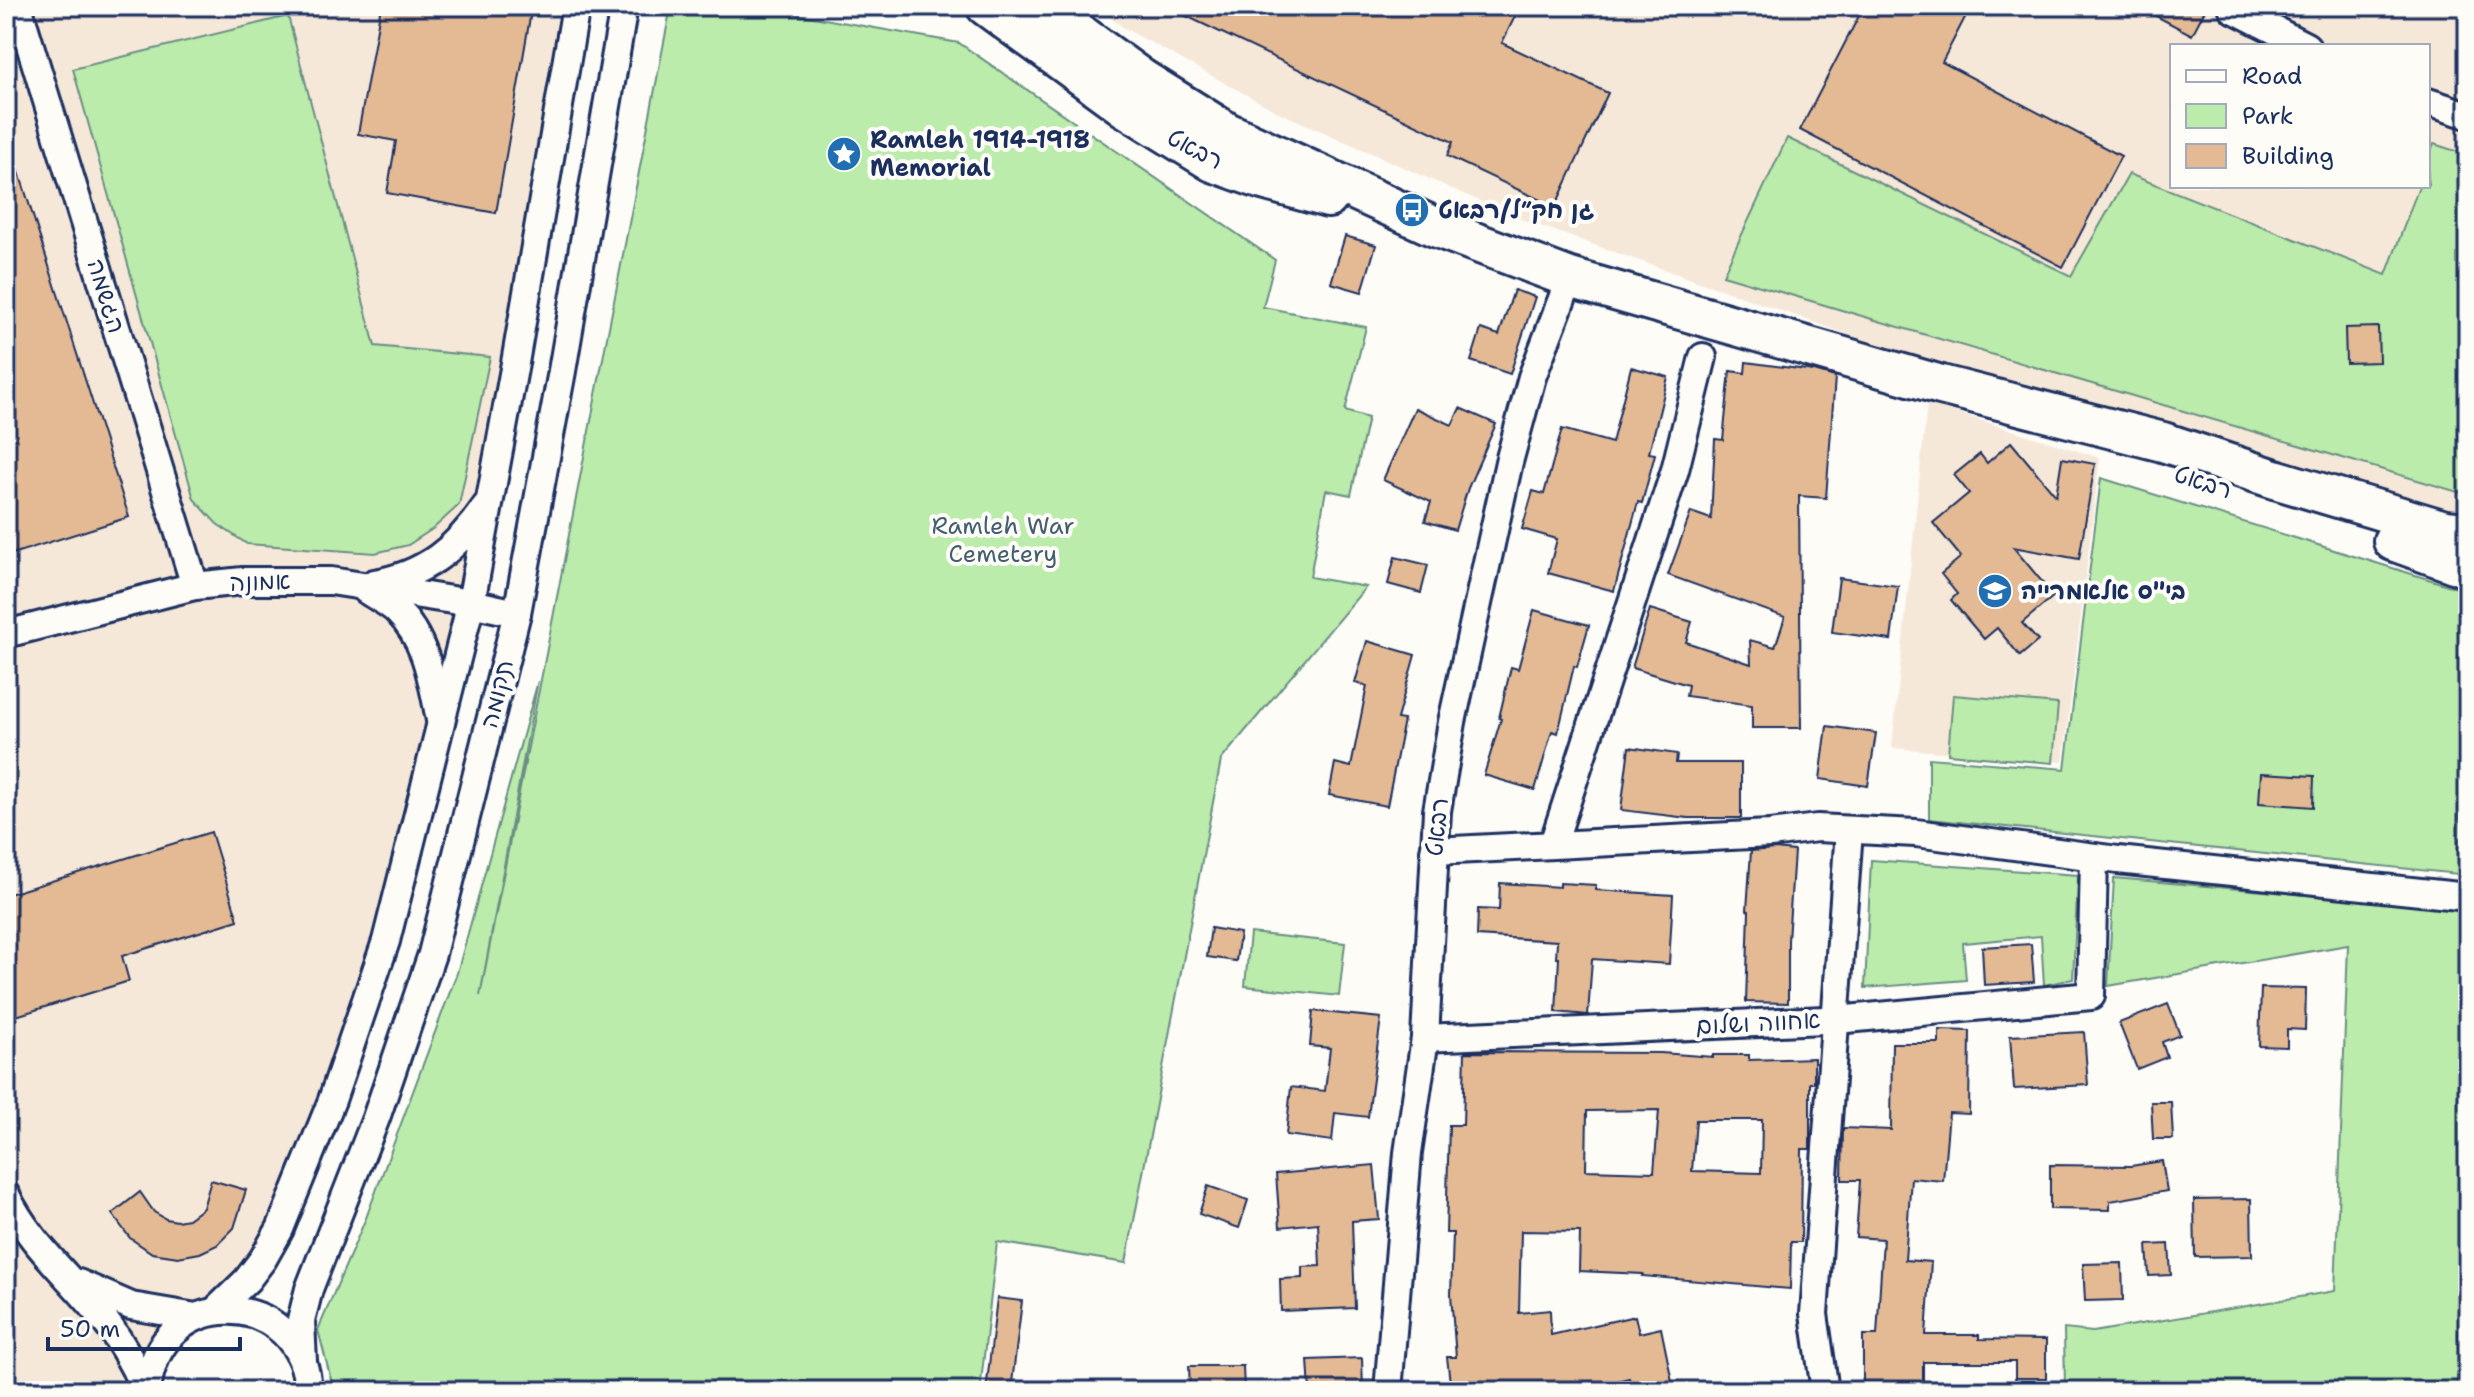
<svg xmlns="http://www.w3.org/2000/svg" width="2474" height="1397" font-family="'Shantell Sans','Playpen Sans Hebrew',sans-serif">
  <rect width="100%" height="100%" fill="#fdfcf7"/>
  <filter id="ink" filterUnits="userSpaceOnUse"><feTurbulence type="fractalNoise" baseFrequency=".0125" numOctaves="2"/><feDisplacementMap in="SourceGraphic" scale="16" xChannelSelector="R" yChannelSelector="G"/><feConvolveMatrix kernelMatrix="1 2 1 2 8 2 1 2 1" color-interpolation-filters="sRGB"/></filter>
  <g filter="url(#ink)">
    <g fill="#f6e8d9" fill-rule="evenodd">
      <path d="M6,6H566L512,349L387,915L261,1250L143,1360L103,1391H6Z"/>
      <path d="M1095,6H2468V553L1518,218L1276,111L1124,28ZM2172,46H2428V186H2172Z"/>
      <path d="M1927,403L2100,458L2063,762L1892,748Z"/>
    </g>
    <g fill="#bbecab" stroke="#6b8e84" stroke-width="2">
      <path d="M671,6H797L796,14L959,43L1275,260L1263,307L1366,327L1345,411L1368,418L1351,495L1326,490L1310,577L1366,587L1221,760L1126,1263L997,1242L980,1391H334L318,1330L366,1218L457,973L538,681L480,996Z"/>
      <path d="M288,16L375,346L490,357L459,505L434,528L408,545L375,553L247,544L217,524L194,499L73,69Z"/>
      <path d="M1787,138L2071,276L2129,174L2386,275L2419,186H2428V160L2434,144L2468,155V495L1723,275Z"/>
      <path d="M2101,478L2467,591L2458,874L1929,819V758L2065,769Z"/>
      <path d="M1953,695L2058,704L2053,763L1948,754Z"/>
      <path d="M1871,860L2078,875L2073,979L2044,985L2041,936L1963,943L1966,980L1865,988Z"/>
      <path d="M2114,878L2468,909L2457,1391H2065L2064,1329L2093,1332L2335,1291L2348,945L2108,986Z"/>
      <path d="M1250,933L1345,943L1339,996L1245,986Z"/>
    </g>
    <g fill="#e4ba94" stroke="#1b2f5e" stroke-width="2" fill-rule="evenodd">
      <path d="M381,6H532L496,213L387,193L396,141L358,134Z"/>
      <path d="M1165,6H1520L1502,43L1608,93L1555,207L1447,156L1453,142Z"/>
      <path d="M1864,6H1971L1942,62L2121,156L2063,267L1800,130Z"/>
      <path d="M2137,6H2207L2192,35Z"/>
      <path d="M10,144L129,517L6,556V145Z"/>
      <path d="M1345,236L1376,245L1362,292L1331,283Z"/>
      <path d="M1514,290L1535,297L1510,374L1471,361L1481,329L1499,335Z"/>
      <path d="M2378,327L2379,362L2346,363L2345,328Z"/>
      <path d="M1746,362L1814,371L1835,377L1826,498L1799,496L1801,728H1752V705L1686,696L1688,685L1632,668L1650,609L1692,622L1686,642L1751,664L1750,640L1775,647L1785,617L1668,575L1691,512L1711,519L1715,439L1723,440L1730,371L1745,373Z"/>
      <path d="M1631,367L1668,377L1649,453L1655,454L1642,503L1638,502L1614,591L1548,573L1557,539L1522,529L1533,491L1544,494L1562,429L1612,443Z"/>
      <path d="M1415,408L1452,425L1460,408L1496,424L1468,488L1455,530L1425,521L1431,502L1383,480Z"/>
      <path d="M2011,442L2056,496L2062,458L2095,464L2079,559L2013,547L2054,596L2022,623L2038,641L2020,656L1997,628L1984,639L1951,600L1957,594L1941,574L1961,557L1933,523L1969,493L1954,475L1980,454L1987,463Z"/>
      <path d="M1395,557L1428,565L1421,593L1388,584Z"/>
      <path d="M1839,578L1898,586L1891,640L1832,632Z"/>
      <path d="M1534,610L1589,625L1577,667L1574,666L1558,733L1552,731L1535,790L1484,775L1501,719L1499,718L1511,667L1518,669Z"/>
      <path d="M1367,641L1415,655L1397,719L1404,720L1387,806L1329,795L1335,763L1351,767L1367,686L1355,683Z"/>
      <path d="M1827,726L1876,733L1868,786L1820,779Z"/>
      <path d="M1629,747L1677,754L1676,763H1741V818H1688L1621,810Z"/>
      <path d="M2261,773L2314,776L2313,807L2259,803Z"/>
      <path d="M211,832L238,920L122,956L129,981L16,1016L6,985V895Z"/>
      <path d="M1775,849L1794,851L1788,941V1003L1746,1002L1749,911L1747,910L1751,851Z"/>
      <path d="M1500,883L1560,887V883L1596,885V890L1673,895L1669,964L1592,959L1588,1015L1556,1012L1559,958H1556L1557,941L1477,936L1478,909L1499,910Z"/>
      <path d="M1211,928L1240,933L1236,961L1207,957Z"/>
      <path d="M2031,944L2034,982L1984,985L1982,947Z"/>
      <path d="M2261,988L2306,989L2305,1030L2287,1029V1047L2259,1046Z"/>
      <path d="M2168,1004L2180,1035L2162,1042L2167,1057L2137,1069L2119,1023Z"/>
      <path d="M1313,1011L1381,1018L1368,1117L1335,1113L1332,1141L1286,1135L1291,1087L1325,1091L1330,1048L1310,1046Z"/>
      <path d="M1939,1030L1970,1031L1969,1114L1949,1113L1943,1181L1911,1178L1905,1260L1931,1262L1926,1335H1979V1339L2046,1340V1378H2015V1362H1923V1386H1863V1335H1877L1883,1239L1856,1237L1860,1180H1842L1843,1128L1891,1130L1892,1043H1939Z"/>
      <path d="M2084,1032L2088,1085L2014,1089L2010,1036Z"/>
      <path d="M1465,1052L1661,1053L1713,1057V1055H1749V1060L1814,1058V1083H1810V1149H1802L1801,1242H1791L1790,1289L1642,1276L1643,1274L1579,1271L1580,1232L1521,1231L1519,1313L1550,1310L1551,1335L1635,1316L1639,1333L1661,1328L1674,1391H1632L1629,1378L1592,1387V1391H1451L1447,1357H1456L1451,1295L1453,1233H1446L1449,1125H1463ZM1659,1110L1654,1172L1586,1170L1587,1111ZM1696,1120H1762L1761,1173L1692,1171Z"/>
      <path d="M2151,1102H2171L2173,1139H2153Z"/>
      <path d="M2162,1161L2167,1191L2110,1201V1210L2050,1209V1165L2131,1166Z"/>
      <path d="M1374,1165L1379,1219L1352,1221L1355,1308L1281,1311L1280,1279L1302,1278V1267L1320,1266L1318,1223L1280,1227L1276,1174Z"/>
      <path d="M211,1180L246,1190L234,1228L217,1245L200,1253L178,1257L152,1253L130,1238L112,1214L140,1192L154,1212L166,1219L177,1221L188,1219L203,1208Z"/>
      <path d="M1208,1186L1248,1200L1239,1228L1199,1214Z"/>
      <path d="M2251,1199L2252,1256L2195,1257L2194,1200Z"/>
      <path d="M2169,1244L2171,1275L2149,1276L2147,1245Z"/>
      <path d="M2122,1263L2123,1300L2085,1301L2083,1264Z"/>
      <path d="M997,1298L1022,1301L1011,1391H986Z"/>
      <path d="M1362,1358L1363,1391H1310L1308,1360Z"/>
      <path d="M1189,1366H1243L1244,1391H1190Z"/>
    </g>
    <g fill="none" stroke-linecap="round" stroke-linejoin="round">
      <g stroke="#1b2f5e" stroke-width="32">
        <g id="street">
          <path d="M18,6L195,586"/>
          <path d="M2233,9L2306,46"/>
          <path d="M2428,102L2468,115"/>
          <path d="M374,583C425,575 457,548 486,506"/>
          <path d="M366,590C376,597 389,603 397,611C427,640 432,682 440,720"/>
          <path d="M6,634L195,586L243,581H331L471,603L517,613"/>
          <path d="M1553,844L1675,470L1703,357"/>
          <path d="M1434,851L1770,834L1817,828L1916,833L2118,860L2468,897"/>
          <path d="M1425,1038L1847,1019L2091,996L2094,857"/>
          <path d="M6,1195C28,1241 66,1273 98,1312C118,1336 133,1362 145,1391"/>
          <path d="M78,1283L131,1306L196,1317"/>
          <path d="M215,1311L247,1280L263,1259L280,1229L332,1100L386,941L471,603L515,363L576,6"/>
          <path d="M303,1362L301,1321L309,1289L376,1118L432,954L517,613L562,371L624,6"/>
          <path d="M147,1391C159,1280 304,1288 308,1391"/>
          <path d="M1388,1391L1408,1153L1425,1038L1437,811L1452,722L1509,462L1532,377L1570,278"/>
          <path d="M1825,1391L1814,1314L1849,830"/>
        </g>
      </g>
      <g stroke="#1b2f5e" stroke-width="44">
        <g id="secondary">
          <path d="M986,6L1123,106L1213,162L1263,180L1328,198"/>
          <path d="M1042,6L1142,79L1227,132L1435,227L1570,278L1941,385L2163,442L2278,480L2445,530L2468,532"/>
          <path d="M2393,541L2468,568"/>
        </g>
      </g>
      <use href="#street" stroke="#fdfcf7" stroke-width="26"/>
      <use href="#secondary" stroke="#fdfcf7" stroke-width="38"/>
    </g>
  </g>
  <defs>
    <g id="sight-disc" transform="scale(1.8)"><circle r="9.5" fill="#1f6fb2" stroke="#fdfcf7"/><path d="M0-6L1.8-2.2L6-1.7L2.9 1.2L3.7 5.4L0 3.3L-3.7 5.4L-2.9 1.2L-6-1.7L-1.8-2.2Z" fill="#fff"/></g>
    <g id="bus-disc" transform="scale(1.8)"><circle r="9.5" fill="#1f6fb2" stroke="#fdfcf7"/><path d="M-5-6H5V4H4V6H2V4H-2V6H-4V4H-5ZM-3.5-4V0h7V-4ZM-3.5 1.2v1.5H-2V1.2ZM2 1.2v1.5H3.5V1.2Z" fill="#fff"/></g>
    <g id="school-disc" transform="scale(1.8)"><circle r="9.5" fill="#1f6fb2" stroke="#fdfcf7"/><path d="M0-5L7-2L0 1L-7-2ZM-4 1L0 2.5L4 1V4Q0 6-4 4Z" fill="#fff"/></g>
  </defs>
  <g fill-rule="evenodd">
    <use href="#sight-disc" x="844" y="154"/>
    <use href="#bus-disc" x="1412" y="210"/>
    <use href="#school-disc" x="1995" y="591"/>
  </g>
  <g text-anchor="middle" stroke-width="8" stroke-linejoin="round" paint-order="stroke">
    <g font-size="24" font-weight="bold" fill="#1b2f5e" stroke="#fdfcf7" text-anchor="start">
      <text x="870" y="148">Ramleh 1914-1918<tspan x="870" dy="28">Memorial</tspan></text>
      <text x="1438" y="218">גן חק״ל/רבאט</text>
      <text x="2021" y="599">בי"ס אלאמרייה</text>
    </g>
    <g font-size="24" fill="#1b2f5e" stroke="#fdfcf7">
      <text transform="translate(1195 149) rotate(28)" y="8">רבאט</text>
      <text transform="translate(106 296) rotate(73)" y="8">הגשמה</text>
      <text transform="translate(2203 482) rotate(18)" y="8">רבאט</text>
      <text transform="translate(260 582) rotate(-2)" y="8">אמונה</text>
      <text transform="translate(497 694) rotate(-76)" y="8">תקומה</text>
      <text transform="translate(1437 827) rotate(-84)" y="8">רבאט</text>
      <text transform="translate(1758 1023) rotate(-3)" y="8">אחווה ושלום</text>
    </g>
    <g font-size="24" fill="#435e71" stroke="#fdfcf7">
      <text x="1003" y="534">Ramleh War<tspan x="1003" dy="28">Cemetery</tspan></text>
    </g>
  </g>
  <rect width="2474" height="1397" fill="none" stroke="#fdfcf7" stroke-width="32"/>
  <rect x="16" y="16" width="2442" height="1365" fill="none" stroke="#1b2f5e" stroke-width="3" filter="url(#ink)"/>
  <rect x="2170" y="44" width="260" height="144" fill="#fdfcf7" stroke="#a3aaba" stroke-width="2"/>
  <rect x="2186" y="70" width="40" height="12" fill="#fdfcf7" stroke="#a3aaba" stroke-width="2"/>
  <text x="2242" y="84" font-size="24" fill="#1b2f5e">Road</text>
  <rect x="2186" y="104" width="40" height="24" fill="#bbecab" stroke="#a3aaba" stroke-width="2"/>
  <text x="2242" y="124" font-size="24" fill="#1b2f5e">Park</text>
  <rect x="2186" y="144" width="40" height="24" fill="#e4ba94" stroke="#a3aaba" stroke-width="2"/>
  <text x="2242" y="164" font-size="24" fill="#1b2f5e">Building</text>
  <path d="M48 1337v12h192v-12" fill="none" stroke="#1b2f5e" stroke-width="4"/>
  <text x="60" y="1337" font-size="24" fill="#1b2f5e" stroke="#fdfcf7" stroke-width="6" paint-order="stroke">50 m</text>
</svg>
